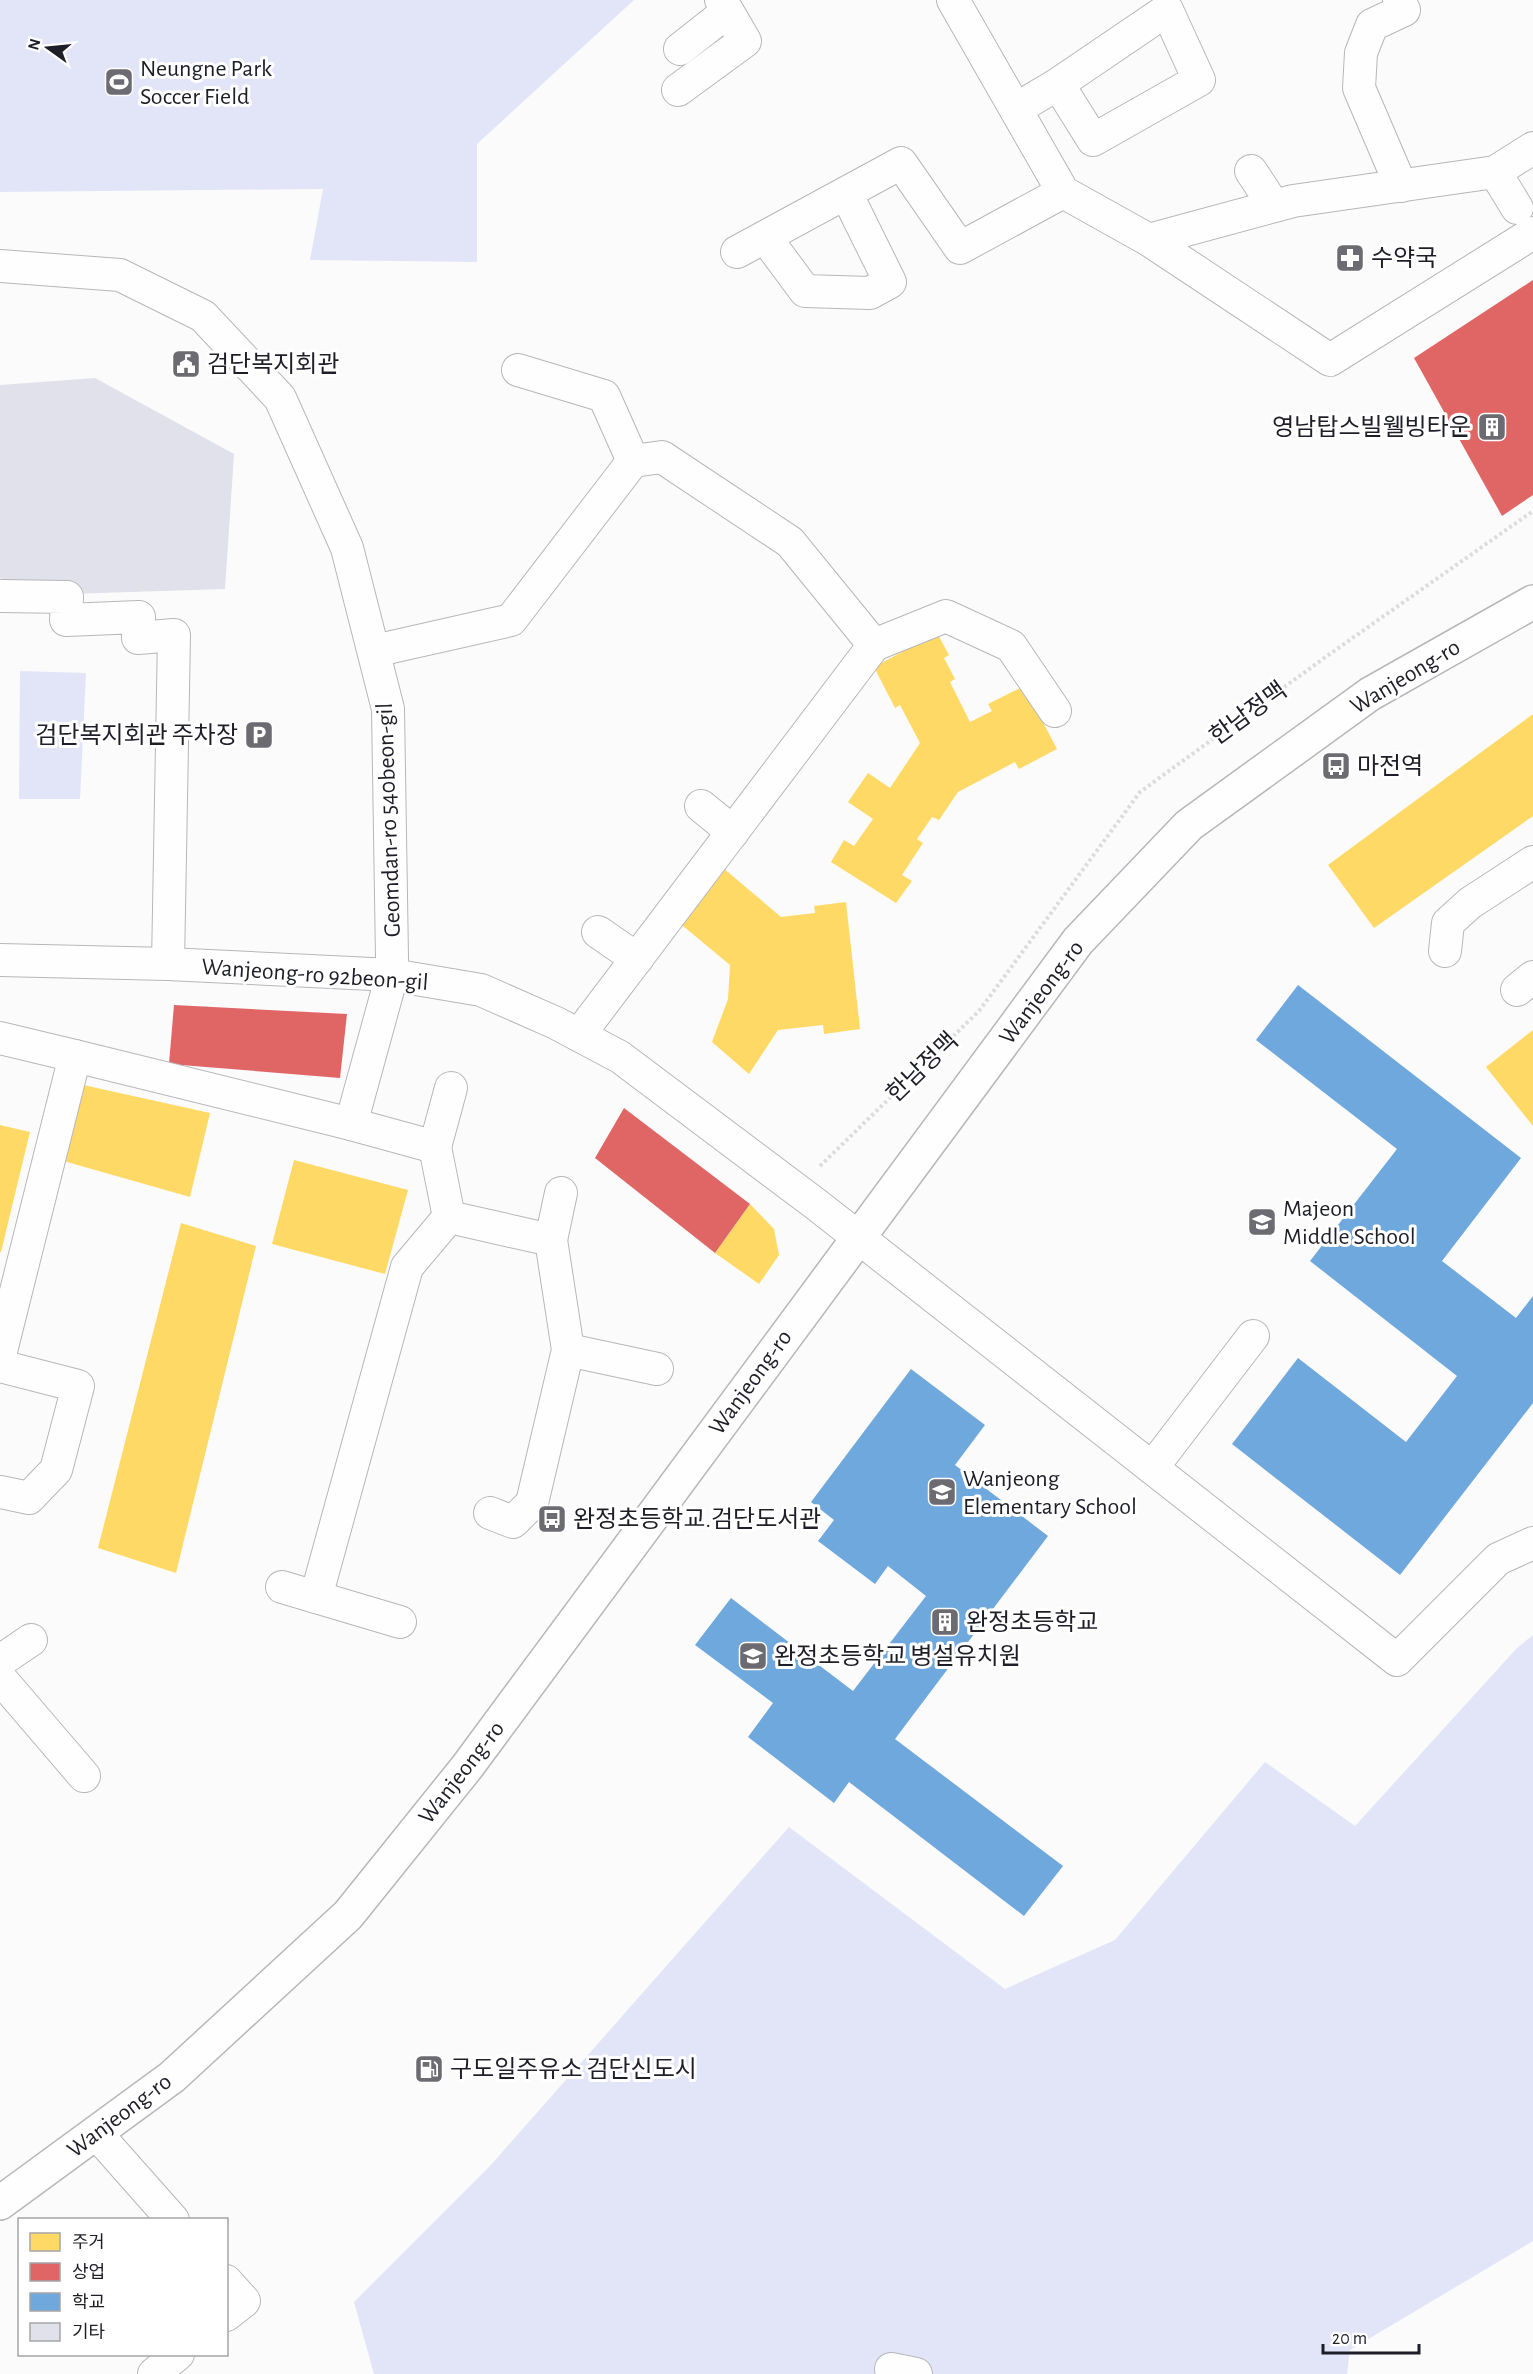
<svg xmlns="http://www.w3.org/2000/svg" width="1533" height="2374" font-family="'Alegreya Sans','Noto Sans KR',sans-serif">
  <rect width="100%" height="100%" fill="#fbfbfb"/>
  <g fill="#e2e5f7">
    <path d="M0,0H634L477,144V262L310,260L323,189L0,192Z"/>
    <path d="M20,671L86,673L80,799H19Z"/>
    <path d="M1533,1635V2241L1350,2350L1347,2374H374L354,2302L489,2167L789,1827L1005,1989L1115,1940L1265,1762L1355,1826L1517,1648Z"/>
  </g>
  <g fill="#ffd966">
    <path d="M937,633L949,655L944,658L955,679L950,682L970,722L992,711L988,704L1024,686L1057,749L1019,769L1015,762L958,792L939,820L932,817L917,839L923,843L902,875L912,881L896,903L831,862L844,840L854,846L873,819L848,802L868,773L890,788L920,743L900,705L895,708L874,667Z"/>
    <path d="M1533,714V816L1374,928L1328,865Z"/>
    <path d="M722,867L781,917L815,913L814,906L846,902L860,1029L824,1034L823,1025L778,1030L749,1074L712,1042L728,999L730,965L677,921Z"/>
    <path d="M1533,1030V1126L1486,1067Z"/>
    <path d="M79,1084L210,1113L190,1197L60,1160Z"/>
    <path d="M0,1125L30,1132L1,1252H0Z"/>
    <path d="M294,1160L408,1190L385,1274L272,1244Z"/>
    <path d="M750,1204L774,1229L779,1255L759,1284L715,1253Z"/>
    <path d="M181,1223L256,1246L176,1573L98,1548Z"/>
  </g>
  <g fill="#e06666">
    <path d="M1533,280V495L1502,516L1414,358Z"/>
    <path d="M174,1005L347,1014L340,1078L169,1064Z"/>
    <path d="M624,1108L750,1204L715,1253L595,1158Z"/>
  </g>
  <g fill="#6fa8dc">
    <path d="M1298,985L1521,1158L1442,1261L1516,1318L1533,1296V1403L1400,1575L1232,1444L1298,1358L1406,1442L1457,1376L1310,1261L1397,1149L1256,1040Z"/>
    <path d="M911,1369L985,1425L955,1465L1048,1536L895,1739L1063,1866L1024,1916L849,1782L834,1803L748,1737L773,1703L695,1645L731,1598L853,1691L926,1596L888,1566L875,1584L818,1541L834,1520L811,1502Z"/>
  </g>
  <path fill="#e0e1ea" d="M95,378L234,454L225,589L67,594L29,589L0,578V385Z"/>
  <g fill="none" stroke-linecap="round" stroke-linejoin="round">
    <g stroke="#b7b7bb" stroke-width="34">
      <g id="minor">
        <path d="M953,0L1063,192L1149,240L1293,201L1495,172L1533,148"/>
        <path d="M1399,0L1404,10L1372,25L1361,53L1359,88L1401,186"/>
        <path d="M680,49L727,12"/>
        <path d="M678,90L745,41L721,0"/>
        <path d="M1016,109L1058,84L1093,140L1199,80L1167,10L1058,84"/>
        <path d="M1251,171L1274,206"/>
        <path d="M1495,172L1517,208"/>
        <path d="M765,237L805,291L870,293L890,282L846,193"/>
        <path d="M1149,240L1330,360L1533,233"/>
        <path d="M737,252L901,163L960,248L1063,192"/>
        <path d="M0,266L120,275L203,316L280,398L347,548L388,709L392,958V975L351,1124L75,1056L0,1355"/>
        <path d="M518,370L604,396L633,461"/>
        <path d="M0,596L67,597L66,620L139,617L138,638L174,635L168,964"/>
        <path d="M374,651L511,620L633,461L662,457L790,542L874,645"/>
        <path d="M701,806L733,832"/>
        <path d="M598,932L637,959"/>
        <path d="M1445,951L1448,923L1470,903L1533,862"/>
        <path d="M0,960L168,964L392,975L481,990L556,1023L620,1057L817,1205L1397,1660L1498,1559L1533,1543"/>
        <path d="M1517,990L1533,977"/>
        <path d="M579,1035L874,645L946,616L1011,646L1055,711"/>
        <path d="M0,1038L75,1056"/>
        <path d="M351,1124L435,1147L451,1088"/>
        <path d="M435,1147L449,1217L551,1240L568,1350L532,1503L513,1522L490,1513"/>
        <path d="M551,1240L561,1193"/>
        <path d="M568,1350L657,1369"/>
        <path d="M0,1366L78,1386L56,1470L29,1498L0,1492"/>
        <path d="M1152,1468L1253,1336"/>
        <path d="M282,1587L400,1622"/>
        <path d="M316,1597L407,1267L449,1217"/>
        <path d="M0,1661L31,1640"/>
        <path d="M0,1678L84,1776"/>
        <path d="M96,2133L173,2220"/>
        <path d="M226,2281L244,2301L226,2315"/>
        <path d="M891,2369L916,2374"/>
        <path d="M154,2374L178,2354"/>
      </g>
    </g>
    <g stroke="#b7b7bb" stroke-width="36">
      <path id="major" d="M0,2203L172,2077L348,1915L467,1767L1078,941L1189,825L1370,694L1533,602"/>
    </g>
    <path stroke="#dcdcdc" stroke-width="4" stroke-dasharray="3 3" stroke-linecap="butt" d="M820,1166L979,1011L1140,792L1327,656L1533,511"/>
    <use href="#minor" stroke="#fefefe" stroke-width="32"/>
    <use href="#major" stroke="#fefefe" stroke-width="33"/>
  </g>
  <defs>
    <g id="stadium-square" transform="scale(1.5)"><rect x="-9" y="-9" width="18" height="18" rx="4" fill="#6b6b71" stroke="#fff"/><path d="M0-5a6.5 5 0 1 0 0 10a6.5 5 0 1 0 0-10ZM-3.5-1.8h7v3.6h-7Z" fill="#fff"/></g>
    <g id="pharmacy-square" transform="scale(1.5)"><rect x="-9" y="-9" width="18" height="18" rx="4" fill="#6b6b71" stroke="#fff"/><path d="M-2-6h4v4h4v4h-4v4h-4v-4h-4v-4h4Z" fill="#fff"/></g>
    <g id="civic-square" transform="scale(1.5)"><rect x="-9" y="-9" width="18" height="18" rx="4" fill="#6b6b71" stroke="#fff"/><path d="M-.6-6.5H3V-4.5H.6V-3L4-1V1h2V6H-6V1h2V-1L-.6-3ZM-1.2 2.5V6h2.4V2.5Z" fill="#fff"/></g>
    <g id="building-square" transform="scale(1.5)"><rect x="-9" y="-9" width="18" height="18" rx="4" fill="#6b6b71" stroke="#fff"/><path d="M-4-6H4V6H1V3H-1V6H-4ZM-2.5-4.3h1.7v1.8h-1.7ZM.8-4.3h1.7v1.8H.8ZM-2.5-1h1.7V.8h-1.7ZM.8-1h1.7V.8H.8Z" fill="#fff"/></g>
    <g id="parking-square" transform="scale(1.5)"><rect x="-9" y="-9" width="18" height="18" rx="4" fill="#6b6b71" stroke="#fff"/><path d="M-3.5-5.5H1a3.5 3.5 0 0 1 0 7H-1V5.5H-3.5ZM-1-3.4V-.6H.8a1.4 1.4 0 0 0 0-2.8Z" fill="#fff"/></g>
    <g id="bus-square" transform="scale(1.5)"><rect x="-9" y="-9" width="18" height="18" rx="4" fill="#6b6b71" stroke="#fff"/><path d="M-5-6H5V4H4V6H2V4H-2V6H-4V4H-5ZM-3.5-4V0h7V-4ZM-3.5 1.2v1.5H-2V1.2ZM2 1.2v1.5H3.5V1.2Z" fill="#fff"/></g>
    <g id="school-square" transform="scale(1.5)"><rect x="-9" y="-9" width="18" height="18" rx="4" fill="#6b6b71" stroke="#fff"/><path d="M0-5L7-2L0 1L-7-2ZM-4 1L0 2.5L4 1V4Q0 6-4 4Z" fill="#fff"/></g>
    <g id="fuel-square" transform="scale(1.5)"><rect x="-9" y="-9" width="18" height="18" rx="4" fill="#6b6b71" stroke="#fff"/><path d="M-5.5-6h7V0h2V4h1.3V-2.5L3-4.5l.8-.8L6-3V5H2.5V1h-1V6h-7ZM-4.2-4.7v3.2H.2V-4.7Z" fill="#fff"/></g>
  </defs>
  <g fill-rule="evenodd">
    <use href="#stadium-square" x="119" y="82"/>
    <use href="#pharmacy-square" x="1350" y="258"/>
    <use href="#civic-square" x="186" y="364"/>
    <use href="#building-square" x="1492" y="427"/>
    <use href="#parking-square" x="259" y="735"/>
    <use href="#bus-square" x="1336" y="766"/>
    <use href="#school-square" x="1262" y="1222"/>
    <use href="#school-square" x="942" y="1492"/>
    <use href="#bus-square" x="552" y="1519"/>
    <use href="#building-square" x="945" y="1622"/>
    <use href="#school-square" x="753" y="1656"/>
    <use href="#fuel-square" x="429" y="2069"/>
  </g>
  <g text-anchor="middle" stroke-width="6" stroke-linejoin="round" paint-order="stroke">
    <g font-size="24" fill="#1d1e27" stroke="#fff" text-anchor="start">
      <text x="140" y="76">Neungne Park<tspan x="140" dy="28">Soccer Field</tspan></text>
      <text x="1371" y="266">수약국</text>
      <text x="207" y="372">검단복지회관</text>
      <text x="1471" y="435" text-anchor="end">영남탑스빌웰빙타운</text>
      <text x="238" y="743" text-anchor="end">검단복지회관 주차장</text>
      <text x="1357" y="774">마전역</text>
      <text x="1283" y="1216">Majeon<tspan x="1283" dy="28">Middle School</tspan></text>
      <text x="963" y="1486">Wanjeong<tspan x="963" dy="28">Elementary School</tspan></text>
      <text x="573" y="1527">완정초등학교.검단도서관</text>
      <text x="966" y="1630">완정초등학교</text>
      <text x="774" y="1664">완정초등학교 병설유치원</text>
      <text x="450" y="2077">구도일주유소 검단신도시</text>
    </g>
    <g font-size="24" fill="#1d1e27" stroke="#fff">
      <text transform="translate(1405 676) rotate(-31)" y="8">Wanjeong-ro</text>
      <text transform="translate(1248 713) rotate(-36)" y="8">한남정맥</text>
      <text transform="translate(388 820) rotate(-92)" y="8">Geomdan-ro 540beon-gil</text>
      <text transform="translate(315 974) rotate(4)" y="8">Wanjeong-ro 92beon-gil</text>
      <text transform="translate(1041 992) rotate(-53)" y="8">Wanjeong-ro</text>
      <text transform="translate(922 1067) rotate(-44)" y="8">한남정맥</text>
      <text transform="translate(750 1382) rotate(-54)" y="8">Wanjeong-ro</text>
      <text transform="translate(461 1772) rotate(-52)" y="8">Wanjeong-ro</text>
      <text transform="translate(119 2115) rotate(-37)" y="8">Wanjeong-ro</text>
    </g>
  </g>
  <rect x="18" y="2218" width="210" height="138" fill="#ffffff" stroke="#a5a5a9" stroke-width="1.5"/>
  <rect x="30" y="2233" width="30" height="18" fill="#ffd966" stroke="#a5a5a9" stroke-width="1.5"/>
  <text x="72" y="2248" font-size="18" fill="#1d1e27">주거</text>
  <rect x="30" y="2263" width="30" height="18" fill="#e06666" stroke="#a5a5a9" stroke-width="1.5"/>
  <text x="72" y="2278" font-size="18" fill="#1d1e27">상업</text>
  <rect x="30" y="2293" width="30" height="18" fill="#6fa8dc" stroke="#a5a5a9" stroke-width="1.5"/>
  <text x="72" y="2308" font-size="18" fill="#1d1e27">학교</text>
  <rect x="30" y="2323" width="30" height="18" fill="#e0e1ea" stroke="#a5a5a9" stroke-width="1.5"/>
  <text x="72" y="2338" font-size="18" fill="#1d1e27">기타</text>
  <g transform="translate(48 48) rotate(285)" stroke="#ffffff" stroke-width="4.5" paint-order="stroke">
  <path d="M0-4.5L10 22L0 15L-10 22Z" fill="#1d1e27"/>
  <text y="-9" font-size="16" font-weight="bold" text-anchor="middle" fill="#1d1e27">N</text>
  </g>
  <path d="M1323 2344v9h96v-9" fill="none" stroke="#1d1e27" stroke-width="3"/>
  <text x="1332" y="2344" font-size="18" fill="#1d1e27" stroke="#ffffff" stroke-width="4.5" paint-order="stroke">20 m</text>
</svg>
